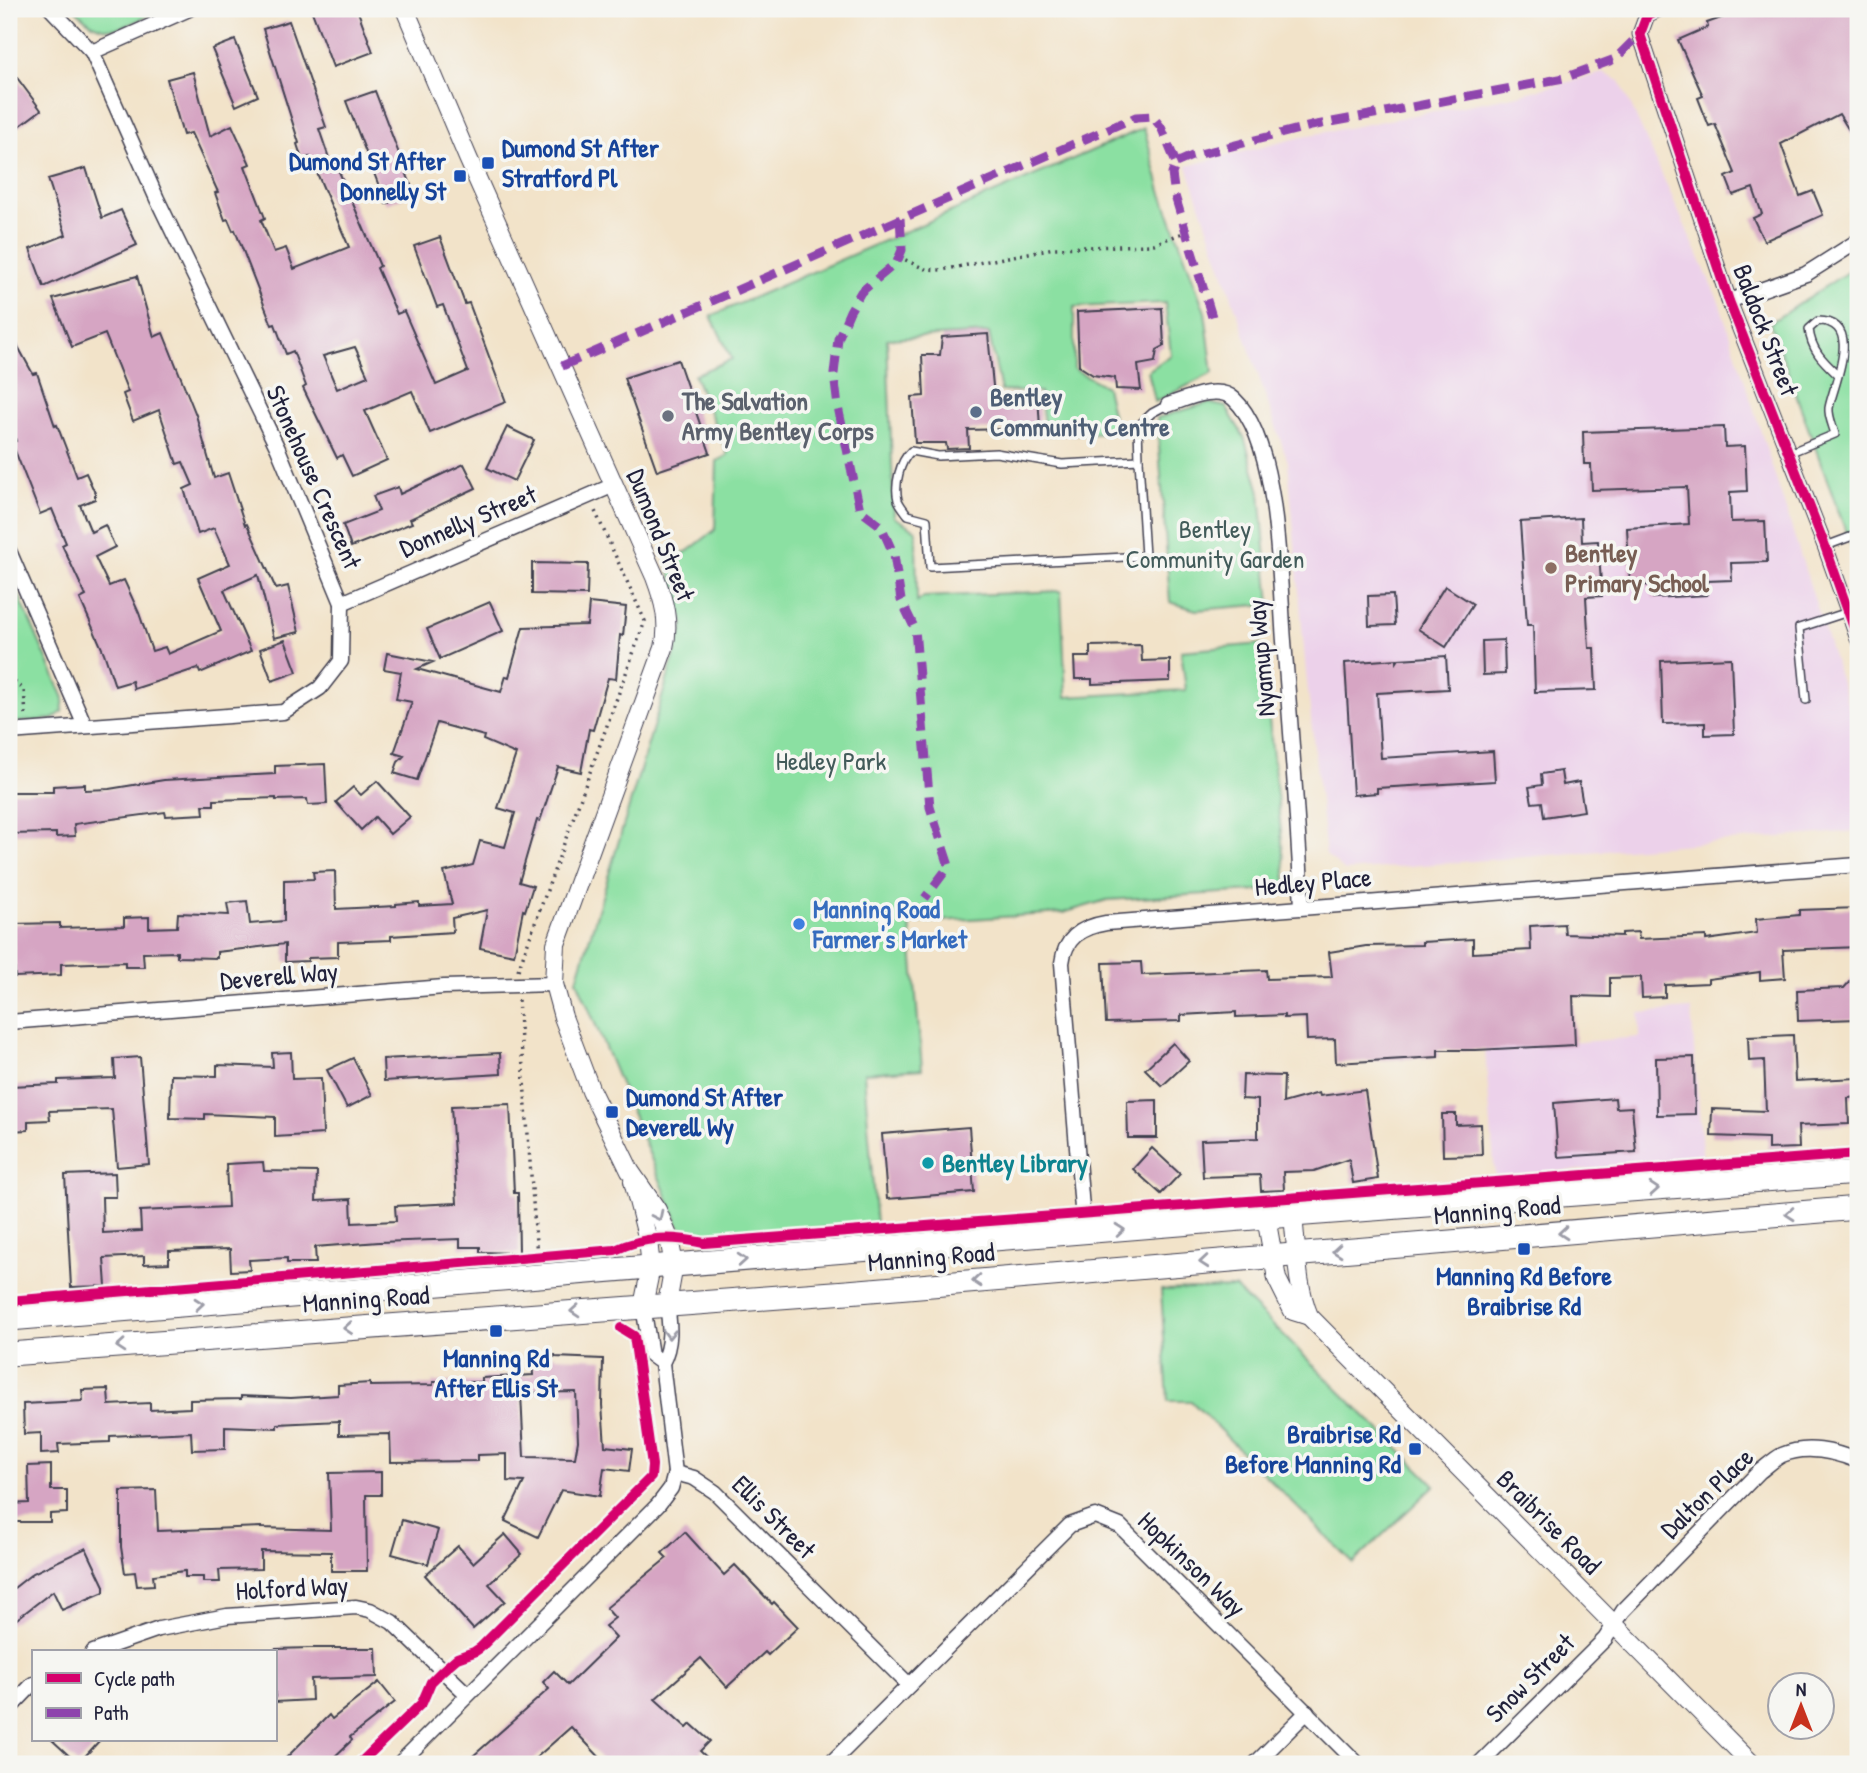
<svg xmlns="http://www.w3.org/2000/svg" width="1867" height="1773" font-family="'Patrick Hand',sans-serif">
  <rect width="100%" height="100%" fill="#f6f6f2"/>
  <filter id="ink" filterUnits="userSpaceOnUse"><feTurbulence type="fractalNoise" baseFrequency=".0143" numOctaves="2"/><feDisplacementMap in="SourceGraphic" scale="14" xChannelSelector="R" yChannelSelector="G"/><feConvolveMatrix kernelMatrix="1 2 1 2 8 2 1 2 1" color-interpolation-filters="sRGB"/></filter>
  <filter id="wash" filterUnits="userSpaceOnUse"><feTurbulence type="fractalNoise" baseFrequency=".00686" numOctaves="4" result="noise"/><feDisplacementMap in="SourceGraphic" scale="28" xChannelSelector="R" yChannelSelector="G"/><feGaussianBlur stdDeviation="1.57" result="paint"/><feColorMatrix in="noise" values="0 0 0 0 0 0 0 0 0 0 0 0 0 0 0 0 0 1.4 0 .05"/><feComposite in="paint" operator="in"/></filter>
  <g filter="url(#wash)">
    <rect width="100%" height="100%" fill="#f2e3c9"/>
    <g fill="#ecd1ea">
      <path d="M1603,73L1620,81L1720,304L1858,735V831L1345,871L1326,855L1306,673L1288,462L1187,166L1310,135L1514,96Z"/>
      <path d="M1691,1009L1703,1162L1495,1176L1485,1050L1640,1037L1639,1013Z"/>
    </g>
    <g fill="#8be0a2" stroke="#56816e" stroke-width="2">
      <path d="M75,9H162C126,25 106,44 75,9Z"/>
      <path d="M1144,128L1161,191L1205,312L1213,373L1155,402L1148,371L1171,355L1165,303L1074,307V369L1106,387L1116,432L1045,435L1040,392L1001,391L989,333L887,339L894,517L916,530L917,602L924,597L1061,591L1066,697L1186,690L1181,651L1261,644L1287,889L1107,900L1063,913L910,923L922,1069L864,1073L876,1225L704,1236L680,1228L577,980L684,624L667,561L688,551L715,530L717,461L728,455L694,375L732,359L711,316Z"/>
      <path d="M1858,265V565L1770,323Z"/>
      <path d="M1208,403L1226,407L1244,437L1260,492L1270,604L1196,610L1170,602L1157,418Z"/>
      <path d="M9,573L64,698L62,712L53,719L9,723Z"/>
      <path d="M1235,1288L1435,1485L1353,1563L1191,1401H1168L1161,1290Z"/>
    </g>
    <g id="blocks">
      <g fill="#d6a5c3" fill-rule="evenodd">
        <path d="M311,9H357L373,52L333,67Z"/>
        <path d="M1728,9H1858V145L1839,114L1781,144L1800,196L1813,191L1823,215L1764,241L1753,218L1762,214L1753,188L1733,195L1726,177L1735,173L1715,124L1709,126L1698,98L1703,96L1678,40L1708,27L1707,23L1730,15Z"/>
        <path d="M289,21L326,127L319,129L330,161L334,160L380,266L377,268L397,314L404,311L436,385L468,371L443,305L437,307L414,246L440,237L465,304L469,303L506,402L430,433L412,391L365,411L387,460L352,476L342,455L337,458L303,388L306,386L293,351L286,354L275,324L272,325L235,230L233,231L228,219L225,220L215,193L218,192L191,133L183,135L167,79L193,72L210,136L232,125L250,164L245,166L265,218L261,220L274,252L286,248L294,269L349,247L310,157L302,159L297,144L299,143L263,29ZM355,347L368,376L337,389L323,356Z"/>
        <path d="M235,40L258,96L236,106L212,49Z"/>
        <path d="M9,67L41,110L9,134Z"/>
        <path d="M375,91L414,193L386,204L346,101Z"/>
        <path d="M86,168L102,218L121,210L137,245L44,287L30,249L66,235L48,179Z"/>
        <path d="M137,276L154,337L163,333L196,415L214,478L228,473L245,525L247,524L276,589L288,586L299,632L274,638L258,575L224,590L251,651L200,673L198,668L134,689L132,681L115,686L104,653L80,599L86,596L62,545L66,543L52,509L40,514L12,443L16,441L9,419V330L33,374L37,373L55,426L57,425L77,477L86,473L95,493V499L80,505L91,532L105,525L115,547L95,557L109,586L124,580L139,613L152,651L165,647L168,654L221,631L198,578L230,564L214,528L198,534L184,489L193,485L183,462L177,464L159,410L133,421L123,394L128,392L105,334L72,347L53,299Z"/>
        <path d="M1162,308L1164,346L1157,350L1155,362L1138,365L1141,390L1116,389L1115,378L1093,375L1079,366L1077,312Z"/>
        <path d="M988,334L994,396L1038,395L1040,428L968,430L969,448L947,449L946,443H915L912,397L924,396L922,355H940L942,337Z"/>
        <path d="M678,360L710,453L657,471L624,378Z"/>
        <path d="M507,427L534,440L514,481L487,468Z"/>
        <path d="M1724,427L1725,447L1745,446L1747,491L1730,492L1731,522L1765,521L1767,562L1731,563L1732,580L1707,581V595L1653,598L1652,585L1630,586L1627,528L1689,524L1687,487L1592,490L1591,464H1584L1583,432Z"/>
        <path d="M464,464L476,488L410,519L412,523L351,547L343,525L379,511L373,496L398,487L400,494Z"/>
        <path d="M1581,518L1582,542L1598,541L1602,596L1586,597L1589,648H1594L1596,690L1535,692L1533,625H1527L1520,522Z"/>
        <path d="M532,563L588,564L587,595L532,594Z"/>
        <path d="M1445,586L1473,604L1446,647L1418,629Z"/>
        <path d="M1393,595L1395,625L1369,626L1368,596Z"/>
        <path d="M490,602L503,631L440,659L427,629Z"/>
        <path d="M589,603L626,607L623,636L620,635L616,679L608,678L593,730L589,729L581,772L558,767L540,821L537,820L519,882L533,886L525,911L523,910L514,955L480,948L487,910L452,918L453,932L391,936V940L338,942V957L308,958V961L285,962V944L217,952V958L177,957V952L143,953L144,967H125V962L61,964V975L15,977L12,924L60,923V928L124,926V918L149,917V928L177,927L178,913L229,915L227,903L247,901L250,924L284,921V880L314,879L313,872L335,871L336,909L396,906V904L419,902V906L452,904L444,872L473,865L480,841L505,847L515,813L498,808L516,754L483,740L484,736L437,723L417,780L394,773L398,762L404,756L394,753L412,702L396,699L401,672L384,669L387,653L433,662L417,669L501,692L506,676L509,677L523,627L587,625Z"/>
        <path d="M285,640L297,672L272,681L260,649Z"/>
        <path d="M1504,640L1505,674L1483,675L1482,641Z"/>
        <path d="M1141,645L1142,661L1170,660V681L1092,684V679H1075L1074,657H1090V646Z"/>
        <path d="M1446,656L1448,689L1377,693L1381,758L1493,751L1495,781L1377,788V793L1353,795L1345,663L1397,659V662L1399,659Z"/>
        <path d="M1731,658L1734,734L1705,735V723L1663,724L1661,661Z"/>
        <path d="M325,764L327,804L308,805L307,799L276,800V798L214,800V805H203L204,814L166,816L165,812L74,824L75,836L56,837V833L9,834V792H53V786L85,784V790L109,789L164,780L275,774V766Z"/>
        <path d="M1561,771L1563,785L1579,782L1584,811L1544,817L1542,802L1532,803L1529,787L1542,785L1541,774Z"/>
        <path d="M377,781L410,817L390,834L375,817L361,830L336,802L353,787L361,795Z"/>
        <path d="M1858,908V947L1783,950L1785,978L1760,980V972L1708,979V983L1665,985V997L1642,998L1641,977L1610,978V997L1573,996L1575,1045L1476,1050H1438V1057L1336,1063L1335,1039L1307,1040L1306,1017L1284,1018V1015L1236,1017V1012L1181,1015V1021L1106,1023L1103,963L1141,962L1142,975L1266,970L1267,979L1332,977L1329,952L1366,946L1422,945V942L1473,939V953L1531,950L1530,926L1564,924L1565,934L1622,936V933L1638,932L1639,939L1706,936V940L1757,933L1756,919L1799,915V910Z"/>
        <path d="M1858,972V1019L1798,1021L1797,990L1844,988Z"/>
        <path d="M1793,1035L1795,1081L1858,1078V1097L1848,1098L1849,1124L1798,1126L1799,1148L1768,1149V1138L1711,1136L1712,1109L1766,1111L1764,1060L1749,1061L1748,1037Z"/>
        <path d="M1173,1043L1189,1061L1162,1086L1145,1069Z"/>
        <path d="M291,1052L292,1079L321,1078L323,1134L275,1137V1117L205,1114V1119L170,1118L171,1075L217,1076V1065L273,1067L272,1053Z"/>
        <path d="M500,1053L501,1074L384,1081L383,1059Z"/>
        <path d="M140,1057L149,1164L117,1167L112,1109L49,1111L50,1120L28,1121V1130L9,1131V1086L58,1084V1080L115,1078L114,1059Z"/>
        <path d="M1694,1057L1695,1114L1657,1115L1656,1058Z"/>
        <path d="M353,1058L372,1095L347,1108L327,1070Z"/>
        <path d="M1243,1075L1284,1076L1283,1103L1319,1093L1320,1096L1365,1090L1378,1179L1353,1183L1349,1159L1314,1171L1283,1172L1284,1190L1261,1191L1260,1175L1203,1177L1201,1140L1258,1138V1100L1242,1099Z"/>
        <path d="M1615,1098L1616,1108L1632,1107L1636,1152L1558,1157L1554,1103Z"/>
        <path d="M1157,1100V1138H1128L1127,1101Z"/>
        <path d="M510,1104L514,1193H518L519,1253L480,1252V1247H460V1239L379,1242L315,1247L316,1263H287V1258L249,1260L250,1270L231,1271L230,1249L169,1251V1263L144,1264V1256L104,1258L106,1286L71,1287L65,1175L115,1173L116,1197H102L103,1233L141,1231L140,1211L228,1207L226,1164L263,1162L264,1171L317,1172L316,1201L351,1199L352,1223L396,1221L395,1206L457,1203L451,1106Z"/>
        <path d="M1442,1114H1456V1125L1481,1124L1482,1155L1443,1156Z"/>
        <path d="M969,1127L974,1192L887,1199L882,1134Z"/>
        <path d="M1152,1148L1180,1174L1161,1194L1133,1169Z"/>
        <path d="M555,1355V1357L603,1359L602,1405L605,1446L632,1449L629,1471L604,1468L600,1496L561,1490L538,1537L505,1521L524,1482L507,1481V1454L477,1455V1461L391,1462L390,1434L339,1435V1421L277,1424V1428L225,1426V1449L192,1450L191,1432L110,1436V1442L58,1444L59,1453L41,1454V1433L24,1434L23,1404L83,1401L82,1390L108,1389L109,1405L150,1403V1410L190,1408V1400L241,1399V1396L291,1398L338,1395V1385L370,1383V1386L433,1385V1382H482V1378L533,1375L532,1356ZM576,1392L578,1441L575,1458L524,1457L521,1393Z"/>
        <path d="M51,1465V1490H67V1513L50,1514V1522H9V1504L29,1503L28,1466Z"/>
        <path d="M381,1472V1495H366L367,1571H331V1552L261,1551V1569L219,1570L220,1582H203V1577H185V1571L153,1575L154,1585L137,1586L135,1572L125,1573L121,1547V1491L156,1490L158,1531L261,1527V1528L331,1530L329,1473Z"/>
        <path d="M402,1520L438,1530L428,1564L392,1554Z"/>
        <path d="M685,1532L724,1575L735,1565L772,1604L774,1602L798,1627L768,1655L765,1652L727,1687L701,1658L655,1699L687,1728L691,1724L710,1741L700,1751L714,1764H606L571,1727L529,1764H464L549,1689L543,1682L554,1671L568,1685L616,1638L605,1626L615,1618L606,1608L667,1558L662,1553Z"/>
        <path d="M505,1534L522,1554L489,1584L505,1601L473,1629L425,1575L458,1546L473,1563Z"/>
        <path d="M86,1548L104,1586V1592L62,1610L53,1591L9,1625V1592L33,1573Z"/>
        <path d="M310,1648H376L377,1677L311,1679L312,1700L275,1702V1649Z"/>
        <path d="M379,1682L395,1702L350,1737L352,1740L327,1764H280L329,1715L332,1719Z"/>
        <path d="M52,1740H100L78,1764Z"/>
      </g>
    </g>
  </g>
  <g filter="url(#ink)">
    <use href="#blocks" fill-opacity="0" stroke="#413f50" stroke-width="2"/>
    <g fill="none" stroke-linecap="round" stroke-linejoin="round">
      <g stroke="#413f50" stroke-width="10">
        <g id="service">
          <path d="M911,451L938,456L996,453L1062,464L1139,460L1145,556L930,567L927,520L908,515C905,511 900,505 898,500C894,485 900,461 911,451Z"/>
          <path d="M1789,453L1835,434C1833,426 1828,416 1829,408C1833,385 1865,321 1818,321L1809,329C1811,350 1823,361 1838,375"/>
          <path d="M1139,460L1138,426L1152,413L1167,405"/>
          <path d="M1826,546L1858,534"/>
          <path d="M1806,700L1799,628L1848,612"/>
        </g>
      </g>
      <g stroke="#413f50" stroke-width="17">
        <g id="minor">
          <path d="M1659,9L1647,15L1640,34L1729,301L1825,546L1858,639"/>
          <path d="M92,52L189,9"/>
          <path d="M1729,301L1806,274L1858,241"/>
          <path d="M1168,405C1186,399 1218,384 1234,399C1280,442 1279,580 1284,641C1291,730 1298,818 1302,907"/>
          <path d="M9,551L85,726"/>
          <path d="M342,603L614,485"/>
          <path d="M9,732L283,712L320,688L341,661L342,603L278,449L157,199L92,52L51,9"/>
          <path d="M9,1022L444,987L554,984"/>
          <path d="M1084,1233L1062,963C1065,938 1081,927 1106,923L1858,865"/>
          <path d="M667,1304C670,1325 672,1344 662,1363L675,1473L694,1478L715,1492L909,1685"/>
          <path d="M643,1306L651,1355L662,1363"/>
          <path d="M93,1652L159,1629L227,1616L356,1607L370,1610L392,1622L467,1694"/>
          <path d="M9,1709L33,1684"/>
          <path d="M399,1764L658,1505L671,1488L675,1473"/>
          <path d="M830,1764L1070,1525L1095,1516L1120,1526L1358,1764"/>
          <path d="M1255,1764L1307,1712"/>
          <path d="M1479,1764L1605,1639L1623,1611L1759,1472C1766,1467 1774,1459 1782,1455C1807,1444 1834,1451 1858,1461"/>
        </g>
      </g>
      <g stroke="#413f50" stroke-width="20">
        <g id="tertiary">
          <path d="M405,9L468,158L655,577C664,601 670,622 664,648L556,944L554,984L563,1017L591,1091L630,1171L657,1210L669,1238L674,1265L667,1304"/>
          <path d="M633,1181L648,1240L651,1267L643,1306"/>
          <path d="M1293,1216C1297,1250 1296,1284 1309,1316L1752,1764"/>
          <path d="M1266,1217L1277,1279L1293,1311L1309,1316"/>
        </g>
      </g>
      <g stroke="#413f50" stroke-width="25">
        <g id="primary">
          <path d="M9,1319L1266,1217L1858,1173"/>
          <path d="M9,1354L847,1292L1858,1208"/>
        </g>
      </g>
      <g stroke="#413f50" stroke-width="3.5" stroke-dasharray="2 5" stroke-linecap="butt">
        <path d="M899,257L925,269L942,270L1054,248L1151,245L1186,232"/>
        <path d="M9,677L24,690L26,715"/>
        <path d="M518,970L645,621L595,511"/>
        <path d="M518,1000L537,1256"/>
      </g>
      <use href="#service" stroke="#fff" stroke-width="7"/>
      <use href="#minor" stroke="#fff" stroke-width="14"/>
      <use href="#tertiary" stroke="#fff" stroke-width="18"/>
      <use href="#primary" stroke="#fff" stroke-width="23"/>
      <g stroke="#8e44ad" stroke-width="9" stroke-dasharray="18 9" stroke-linecap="butt">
        <path d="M1176,163L1192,156L1311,126L1564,78L1615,59L1640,34"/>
        <path d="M900,218L902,250L897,262L861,292L850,311L838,339L834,374L838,407L860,510L881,526L894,555L901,600L915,629L930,807L949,866L925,898"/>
        <path d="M562,366L1136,117L1152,116L1161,127L1176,163L1172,174L1175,196L1213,320"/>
      </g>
      <g stroke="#f6f6f2" stroke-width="15">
        <g id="cycleway">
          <path d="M1659,9L1647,15L1640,34L1729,301L1825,546L1858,639"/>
          <path d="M9,1301L615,1250C645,1236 672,1236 704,1243C1088,1211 1474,1186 1858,1154"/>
          <path d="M359,1764L422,1703L431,1682L442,1671L457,1658L474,1652L480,1648L651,1477L652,1465L634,1336L621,1328"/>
        </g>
      </g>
      <use href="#cycleway" stroke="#d6006c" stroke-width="10"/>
    </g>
    <defs><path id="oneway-chevron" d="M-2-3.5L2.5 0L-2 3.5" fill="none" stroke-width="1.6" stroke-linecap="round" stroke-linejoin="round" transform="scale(1.75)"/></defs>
    <g stroke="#9c9ca7">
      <use href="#oneway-chevron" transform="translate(1654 1189) rotate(-4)"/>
      <use href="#oneway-chevron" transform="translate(1790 1214) rotate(175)"/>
      <use href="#oneway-chevron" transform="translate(658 1216) rotate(64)"/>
      <use href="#oneway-chevron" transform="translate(1120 1230) rotate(-5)"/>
      <use href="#oneway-chevron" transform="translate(1563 1233) rotate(175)"/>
      <use href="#oneway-chevron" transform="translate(1337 1251) rotate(175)"/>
      <use href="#oneway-chevron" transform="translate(742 1260) rotate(-4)"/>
      <use href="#oneway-chevron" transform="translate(1204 1262) rotate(175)"/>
      <use href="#oneway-chevron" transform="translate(977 1281) rotate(175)"/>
      <use href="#oneway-chevron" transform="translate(199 1304) rotate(-5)"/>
      <use href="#oneway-chevron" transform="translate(575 1311) rotate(176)"/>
      <use href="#oneway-chevron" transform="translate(348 1328) rotate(176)"/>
      <use href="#oneway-chevron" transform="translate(669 1334) rotate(92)"/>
      <use href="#oneway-chevron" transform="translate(121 1346) rotate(176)"/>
    </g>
  </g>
  <g fill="#1a4fb4" stroke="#f6f6f2" stroke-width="2.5">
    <rect x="481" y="156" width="14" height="14" rx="3.5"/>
    <rect x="453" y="169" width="14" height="14" rx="3.5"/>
    <rect x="605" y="1105" width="14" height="14" rx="3.5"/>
    <rect x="1517" y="1242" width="14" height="14" rx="3.5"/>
    <rect x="489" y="1324" width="14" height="14" rx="3.5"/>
    <rect x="1408" y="1442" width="14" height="14" rx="3.5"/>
  </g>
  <circle fill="#5c6f8a" stroke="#f6f6f2" stroke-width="2.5" cx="976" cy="412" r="7"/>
  <circle fill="#6b7280" stroke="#f6f6f2" stroke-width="2.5" cx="668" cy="416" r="7"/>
  <circle fill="#8d6e63" stroke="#f6f6f2" stroke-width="2.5" cx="1551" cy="568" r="7"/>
  <circle fill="#3f7fe0" stroke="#f6f6f2" stroke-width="2.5" cx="799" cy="924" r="7"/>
  <circle fill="#0f9aa8" stroke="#f6f6f2" stroke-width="2.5" cx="928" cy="1163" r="7"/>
  <g text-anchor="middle" stroke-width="7" stroke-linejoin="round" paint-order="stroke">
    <g font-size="26" font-weight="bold" fill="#164399" stroke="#f6f6f2" text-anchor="start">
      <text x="502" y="157">Dumond St After<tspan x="502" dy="30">Stratford Pl</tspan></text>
      <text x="446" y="170" text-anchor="end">Dumond St After<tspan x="446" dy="30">Donnelly St</tspan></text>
      <text x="626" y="1106">Dumond St After<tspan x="626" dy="30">Deverell Wy</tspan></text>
      <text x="1524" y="1285" text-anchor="middle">Manning Rd Before<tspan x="1524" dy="30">Braibrise Rd</tspan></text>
      <text x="496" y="1367" text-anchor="middle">Manning Rd<tspan x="496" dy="30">After Ellis St</tspan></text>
      <text x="1401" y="1443" text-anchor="end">Braibrise Rd<tspan x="1401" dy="30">Before Manning Rd</tspan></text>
    </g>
    <g font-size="26" fill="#22223b" stroke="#f6f6f2">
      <text transform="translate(1766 330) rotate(69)" y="9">Baldock Street</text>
      <text transform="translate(314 477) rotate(66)" y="9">Stonehouse Crescent</text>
      <text transform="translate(468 521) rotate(-23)" y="9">Donnelly Street</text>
      <text transform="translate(661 535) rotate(68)" y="9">Dumond Street</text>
      <text transform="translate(1261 658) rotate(-95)" y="9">Nyamup Way</text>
      <text transform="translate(1313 882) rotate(-5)" y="9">Hedley Place</text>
      <text transform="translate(279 976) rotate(-5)" y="9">Deverell Way</text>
      <text transform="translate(1497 1210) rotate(-5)" y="9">Manning Road</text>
      <text transform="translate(931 1257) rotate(-5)" y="9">Manning Road</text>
      <text transform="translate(366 1299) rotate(-4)" y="9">Manning Road</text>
      <text transform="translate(1707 1493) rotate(-44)" y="9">Dalton Place</text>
      <text transform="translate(774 1517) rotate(45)" y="9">Ellis Street</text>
      <text transform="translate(1549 1522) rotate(45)" y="9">Braibrise Road</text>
      <text transform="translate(1192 1564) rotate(44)" y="9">Hopkinson Way</text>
      <text transform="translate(292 1588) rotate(-3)" y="9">Holford Way</text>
      <text transform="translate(1530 1678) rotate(-45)" y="9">Snow Street</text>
    </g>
    <g font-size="26" font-weight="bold" fill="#4e5e75" stroke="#f6f6f2" text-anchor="start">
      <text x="990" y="406">Bentley<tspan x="990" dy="30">Community Centre</tspan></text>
    </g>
    <g font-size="26" font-weight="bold" fill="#5b616d" stroke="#f6f6f2" text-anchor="start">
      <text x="682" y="410">The Salvation<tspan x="682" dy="30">Army Bentley Corps</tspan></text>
    </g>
    <g font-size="26" fill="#425b5a" stroke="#f6f6f2">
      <text x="1215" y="538">Bentley<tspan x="1215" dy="30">Community Garden</tspan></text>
      <text x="831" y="770">Hedley Park</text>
    </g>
    <g font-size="26" font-weight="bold" fill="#785e54" stroke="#f6f6f2" text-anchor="start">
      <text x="1565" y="562">Bentley<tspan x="1565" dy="30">Primary School</tspan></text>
    </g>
    <g font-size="26" font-weight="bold" fill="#366cbe" stroke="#f6f6f2" text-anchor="start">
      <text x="813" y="918">Manning Road<tspan x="813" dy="30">Farmer's Market</tspan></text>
    </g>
    <g font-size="26" font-weight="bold" fill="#0d838f" stroke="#f6f6f2" text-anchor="start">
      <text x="942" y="1172">Bentley Library</text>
    </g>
  </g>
  <rect width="1867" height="1773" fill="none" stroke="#f6f6f2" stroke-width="35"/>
  <rect x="32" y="1650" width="245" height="91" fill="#f6f6f2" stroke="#a1a1a9" stroke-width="2"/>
  <rect x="46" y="1673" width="35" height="10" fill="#d6006c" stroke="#a1a1a9" stroke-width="2"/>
  <text x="94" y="1686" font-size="21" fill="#22223b">Cycle path</text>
  <rect x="46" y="1708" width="35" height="10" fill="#8e44ad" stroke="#a1a1a9" stroke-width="2"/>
  <text x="94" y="1720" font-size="21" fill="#22223b">Path</text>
  <g transform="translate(1801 1706)"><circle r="33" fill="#f6f6f2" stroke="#a1a1a9" stroke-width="2"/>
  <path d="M0-5L12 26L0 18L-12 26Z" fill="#c8321e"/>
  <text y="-10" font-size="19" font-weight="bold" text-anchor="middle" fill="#22223b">N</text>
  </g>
</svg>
